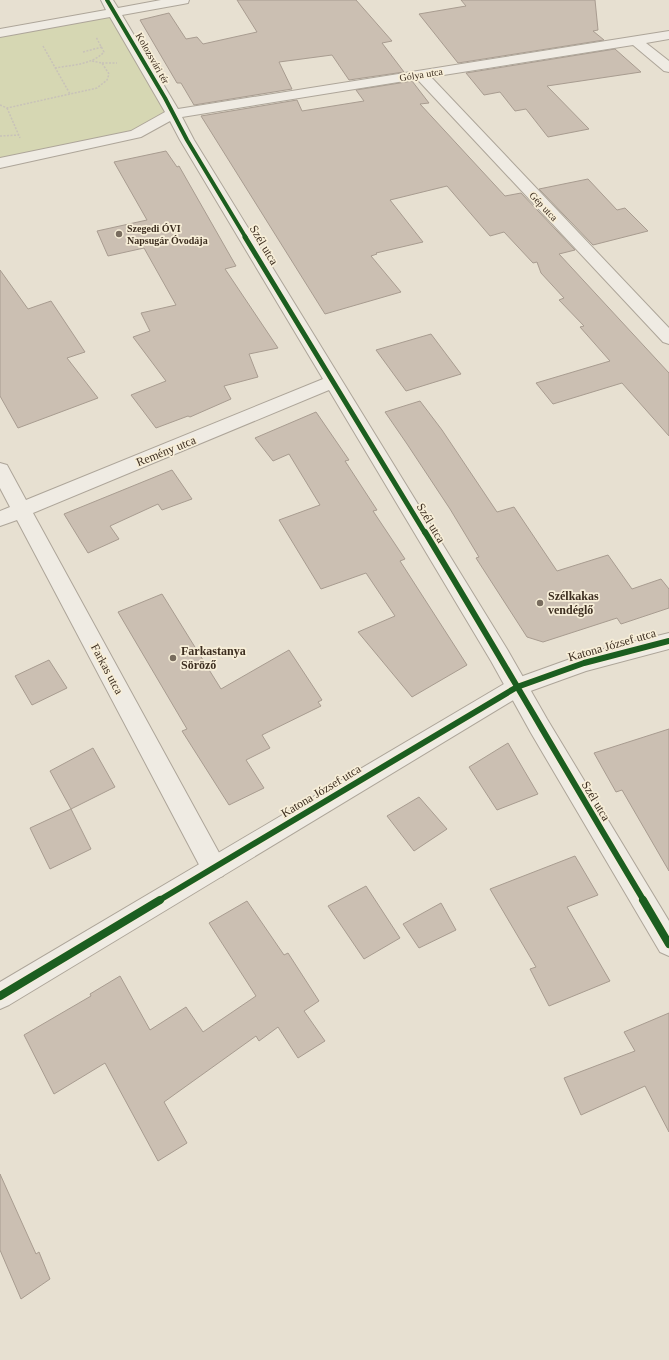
<svg xmlns="http://www.w3.org/2000/svg" width="669" height="1360" font-family="'Times New Roman',serif">
  <rect width="100%" height="100%" fill="#e7e0d1"/>
  <path fill="#d6d7b3" d="M115,13L173,114L136,134L0,163V33Z"/>
  <g fill="#cbbfb2" stroke="#a89c90">
    <path d="M237,0H356L392,41L382,43L404,72L349,80L332,55L279,62L292,89L194,105L181,83H177L140,20L169,13L186,39L197,37L203,44L257,32Z"/>
    <path d="M461,0H595L598,30L593,31L604,40L458,63L419,14L466,6Z"/>
    <path d="M615,49L641,72L547,86L589,129L548,137L526,109L515,111L500,92L484,95L466,73Z"/>
    <path d="M412,81L429,103L420,104L505,196L521,193L575,250L559,254L669,373V436L622,383L553,404L536,383L610,361L580,327L584,326L559,300L564,298L541,273L537,262L533,263L504,232L490,236L447,186L390,200L423,242L376,253L377,254L371,256L401,292L325,314L201,116L297,100L302,111L364,101L356,90Z"/>
    <path d="M166,151L177,167L179,166L236,266L225,269L278,348L249,354L258,377L224,386L231,399L190,417L188,416L156,428L131,395L166,381L133,337L150,331L141,313L176,305L144,248L108,256L97,231L147,220L114,162Z"/>
    <path d="M588,179L617,210L625,208L648,231L593,245L539,189Z"/>
    <path d="M0,270L28,309L51,301L85,352L67,358L98,398L18,428L0,396Z"/>
    <path d="M431,334L461,374L406,391L376,350Z"/>
    <path d="M420,401L442,430L497,512L514,507L557,571L608,555L632,589L661,579L669,589V608L621,624L617,618L543,642L527,637L476,558L479,557L450,509L407,444L385,412Z"/>
    <path d="M316,412L349,460L345,461L377,510L373,511L405,559L400,561L467,665L412,697L358,632L395,616L366,573L321,589L279,520L320,505L289,454L273,461L255,438Z"/>
    <path d="M172,470L192,499L162,510L158,504L110,526L119,539L88,553L64,514Z"/>
    <path d="M162,594L221,689L289,650L322,700L318,702L321,706L262,735L270,748L246,760L264,788L229,805L182,731L187,729L118,612Z"/>
    <path d="M49,660L67,688L32,705L15,676Z"/>
    <path d="M669,729V871L622,790L616,792L594,753Z"/>
    <path d="M508,743L538,794L497,810L469,767Z"/>
    <path d="M93,748L115,787L71,809L50,771Z"/>
    <path d="M419,797L447,829L414,851L387,816Z"/>
    <path d="M71,809L91,849L50,869L30,828Z"/>
    <path d="M575,856L598,895L567,907L610,981L549,1006L530,969L536,967L490,889Z"/>
    <path d="M366,886L400,938L364,959L328,906Z"/>
    <path d="M247,901L284,955L288,953L319,1001L304,1011L325,1041L298,1058L278,1027L259,1041L256,1036L164,1102L187,1143L158,1161L105,1063L54,1094L24,1035L91,996L90,994L120,976L150,1030L186,1007L203,1032L256,996L209,923Z"/>
    <path d="M441,903L456,930L419,948L403,924Z"/>
    <path d="M669,1013V1132L645,1086L581,1115L564,1078L635,1051L624,1032Z"/>
    <path d="M0,1174L36,1254L39,1252L50,1279L21,1299L0,1250Z"/>
  </g>
  <g fill="none" stroke-linecap="round" stroke-linejoin="round">
    <g stroke="#ada599" stroke-width="2">
      <path id="minor" d="M101,0H113L118,8L161,0H189L188,3L183,4L122,15L178,109L669,31V39L646,43L669,61V72L664,71L633,45L431,77L669,328V344L663,342L417,79L182,117L194,140L507,649L547,719L669,921V956L660,952L531,733L491,661L329,390L33,513L223,860L226,868L223,876L214,879L205,876L17,520L0,526V511L10,507L0,488V463L7,465L26,500L323,379L180,140L170,121L141,137L0,168V158L131,131L165,112L110,17L0,37V29L106,10Z"/>
    </g>
    <g stroke="#ada599" stroke-width="2">
      <path id="tertiary" d="M669,633V649L586,671L525,693L9,1005L0,1009V982L509,681L584,654Z"/>
    </g>
    <g stroke="#c8c2b9" stroke-width="1.5" stroke-dasharray="2 1.5" stroke-linecap="butt">
      <path d="M43,46L70,94"/>
      <path d="M83,52L102,47"/>
      <path d="M102,63H117"/>
      <path d="M55,68C71,65 92,65 104,52L96,37"/>
      <path d="M0,105L7,108L97,88L107,80L109,74L102,63L92,61"/>
      <path d="M7,108L20,138"/>
      <path d="M0,136L19,135"/>
    </g>
    <use href="#minor" fill="#efebe3" fill-rule="evenodd"/>
    <use href="#tertiary" fill="#efebe3" fill-rule="evenodd"/>
    <g stroke="#f7eed8" stroke-width="5.5">
      <path id="cycleway-far3" d="M107,0L165,98L187,140L246,238"/>
    </g>
    <g stroke="#f7eed8" stroke-width="7">
      <path id="cycleway-far2" d="M245,237L425,533"/>
    </g>
    <g stroke="#f7eed8" stroke-width="8">
      <g id="cycleway-far1">
        <path d="M425,532C499,654 570,778 644,901"/>
        <path d="M158,901L517,687L584,663L669,641"/>
      </g>
    </g>
    <g stroke="#f7eed8" stroke-width="10">
      <g id="cycleway">
        <path d="M643,900L669,944"/>
        <path d="M0,996L160,900"/>
      </g>
    </g>
    <use href="#cycleway-far3" stroke="#1b5e20" stroke-width="4"/>
    <use href="#cycleway-far2" stroke="#1b5e20" stroke-width="5"/>
    <use href="#cycleway-far1" stroke="#1b5e20" stroke-width="6"/>
    <use href="#cycleway" stroke="#1b5e20" stroke-width="8"/>
  </g>
  <g fill="#786c5e" stroke="#f7eed8" stroke-width="1.5">
    <circle cx="119" cy="234" r="4"/>
    <circle cx="540" cy="603" r="4"/>
    <circle cx="173" cy="658" r="4"/>
  </g>
  <g text-anchor="middle" stroke-width="3.5" stroke-linejoin="round" paint-order="stroke">
    <g font-size="10" fill="#3d2e20" stroke="#f7eed8">
      <text transform="translate(153 58) rotate(60)" y="4">Kolozsvári tér</text>
      <text transform="translate(421 74) rotate(-9)" y="4">Gólya utca</text>
      <text transform="translate(544 206) rotate(47)" y="4">Gép utca</text>
    </g>
    <g font-size="10" font-weight="bold" fill="#3d2e20" stroke="#f7eed8" text-anchor="start">
      <text x="127" y="232">Szegedi ÓVI<tspan x="127" dy="12">Napsugár Óvodája</tspan></text>
    </g>
    <g font-size="12" fill="#3d2e20" stroke="#f7eed8">
      <text transform="translate(264 245) rotate(59)" y="4">Szél utca</text>
      <text transform="translate(166 451) rotate(-22)" y="4">Remény utca</text>
      <text transform="translate(431 523) rotate(59)" y="4">Szél utca</text>
      <text transform="translate(612 645) rotate(-16)" y="4">Katona József utca</text>
      <text transform="translate(107 669) rotate(62)" y="4">Farkas utca</text>
      <text transform="translate(321 791) rotate(-31)" y="4">Katona József utca</text>
      <text transform="translate(596 801) rotate(59)" y="4">Szél utca</text>
    </g>
    <g font-size="12" font-weight="bold" fill="#3d2e20" stroke="#f7eed8" text-anchor="start">
      <text x="548" y="600">Szélkakas<tspan x="548" dy="14">vendéglő</tspan></text>
      <text x="181" y="655">Farkastanya<tspan x="181" dy="14">Söröző</tspan></text>
    </g>
  </g>
</svg>
